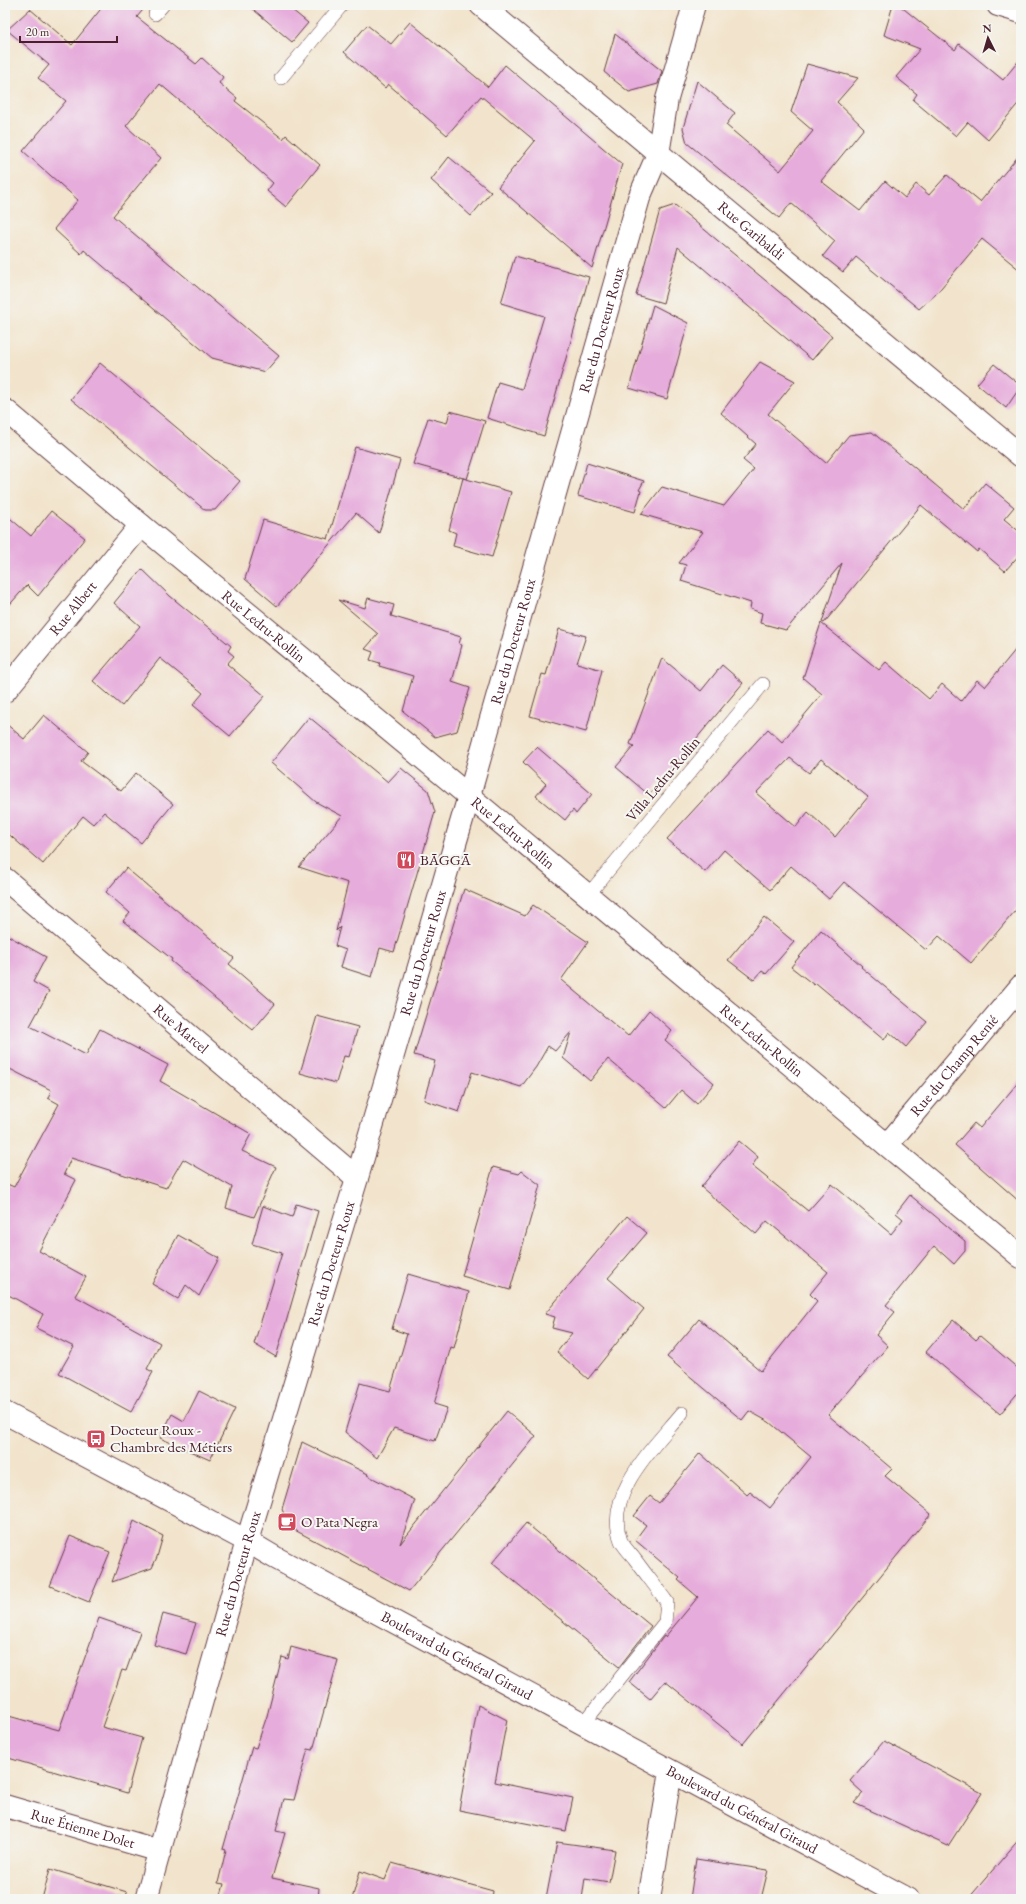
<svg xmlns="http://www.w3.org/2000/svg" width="1026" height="1904" font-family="'EB Garamond',serif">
  <rect width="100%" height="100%" fill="#f6f6f2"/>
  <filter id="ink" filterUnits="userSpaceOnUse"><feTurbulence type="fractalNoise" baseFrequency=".025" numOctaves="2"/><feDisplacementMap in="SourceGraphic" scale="8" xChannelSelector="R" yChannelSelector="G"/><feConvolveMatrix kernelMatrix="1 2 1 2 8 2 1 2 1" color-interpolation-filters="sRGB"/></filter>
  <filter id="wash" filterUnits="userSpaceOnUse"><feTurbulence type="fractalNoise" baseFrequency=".012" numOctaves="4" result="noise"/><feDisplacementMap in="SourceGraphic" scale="16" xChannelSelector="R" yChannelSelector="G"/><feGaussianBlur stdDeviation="0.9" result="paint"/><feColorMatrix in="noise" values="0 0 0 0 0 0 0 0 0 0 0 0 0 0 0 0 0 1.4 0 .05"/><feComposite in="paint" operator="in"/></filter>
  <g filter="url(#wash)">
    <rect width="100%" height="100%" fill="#f2e4cc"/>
    <g id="blocks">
      <g fill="#e6acdb" fill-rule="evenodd">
        <path d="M104,5H147L137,17L196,64L202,58L223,77L219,83L237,98L235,101L283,139L286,135L320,165L286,207L267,191L273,183L245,158L246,157L160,84L126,126L161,158L113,216L279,356L265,372L212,358L84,250L81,254L54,229L78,200L23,151L66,101L38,78L49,65L7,30L30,9L72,45Z"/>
        <path d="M248,5H286L308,23L292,42Z"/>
        <path d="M893,5H899L955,50L959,44L1003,80L1021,58V100L988,140L968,122L956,136L913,100L917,94L896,77L920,49L884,35Z"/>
        <path d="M410,22L488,87L505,65L622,164L592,268L498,187L535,141L481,96L447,135L388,84L385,88L344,52L367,25L391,44Z"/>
        <path d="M615,34L662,71L658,84L629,92L604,72Z"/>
        <path d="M807,64L858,78L837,102L864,128L821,181L860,211L885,181L905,198L916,184L929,195L947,175L980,202L1021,153V271L982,239L936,294L919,309L856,257L843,272L823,256L835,241L791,203L779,218L687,143L683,128L697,81L735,113L726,125L780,171L813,131L791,112Z"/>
        <path d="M449,157L491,192L471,216L431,180Z"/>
        <path d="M675,205L832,336L812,360L678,247L663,303L636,295L660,210Z"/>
        <path d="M515,256L589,277L544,436L487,418L498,382L522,389L544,316L501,303Z"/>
        <path d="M653,305L688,323L667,399L629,388Z"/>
        <path d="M760,362L795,381L768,414L826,463L849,435L872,432L964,509L985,483L1014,507L1004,519L1021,533V553L1005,571L979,549L977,552L921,505L824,623L822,622L842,563L786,630L760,623L762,613L750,609L751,603L681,581L686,565L679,563L703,532L641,514L662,487L724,506L754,469L743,460L756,444L721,413Z"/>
        <path d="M100,363L240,481L215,510H205L71,399Z"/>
        <path d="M994,364L1021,386L1006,408L977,384Z"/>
        <path d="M450,411L485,421L467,479L413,464L428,418L447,423Z"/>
        <path d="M355,447L400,460L379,533L356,513L277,606L245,579L263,520L328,539Z"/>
        <path d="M587,463L644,481L639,490L641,491L635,512L578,496Z"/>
        <path d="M463,478L511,492L492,557L453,546L456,533L449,530Z"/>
        <path d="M51,511L85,538L38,596L27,585L5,610V514L31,536Z"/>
        <path d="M142,569L170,596L231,646L228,651L234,656L227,664L265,696L230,736L193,705L203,693L160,658L122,706L93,681L140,626L114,603Z"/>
        <path d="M368,598L394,605L391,616L461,637L459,644L462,645L452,682L470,688L457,731L435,737L403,711L413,676L379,666L380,663L370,660L373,652L365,649L378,634L338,600L365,608Z"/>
        <path d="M821,623L879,670L886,662L929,699L942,684L961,701L977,680L985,687L1021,643V904L971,963L939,936L926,950L844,882L829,899L791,866L770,890L724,850L705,872L667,839L768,729L782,742L822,694L803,678ZM790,758L809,773L821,759L868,797L835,837L808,812L796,827L756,793Z"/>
        <path d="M559,629L586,636L577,663L602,670L586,732L530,716L542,674L546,675Z"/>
        <path d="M662,658L701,691L722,665L743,683L649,795L616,767L634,746L630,744Z"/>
        <path d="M44,715L88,752L81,761L121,791L136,773L173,804L141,843L104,812L93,824L83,816L43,864L5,831V723L24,739Z"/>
        <path d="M309,717L388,782L401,768L428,790L435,812L394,952L380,948L372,977L341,967L346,950L335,946L340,927L336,931L348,883L299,867L342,816L316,802L271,763Z"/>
        <path d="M537,747L592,794L576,814L573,810L565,820L536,796L546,784L523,762Z"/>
        <path d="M126,868L234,958L229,964L275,1004L253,1030L171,961L172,959L123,921L130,913L106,892Z"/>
        <path d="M464,889L525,916L533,905L588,942L561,980L628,1036L649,1010L672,1031L665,1040L714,1083L697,1104L681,1090L666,1108L608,1059L590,1081L563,1058L571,1032L555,1051L548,1046L536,1067L521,1087L472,1072L459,1112L424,1100L435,1061L414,1055Z"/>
        <path d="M764,917L794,942L766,974L762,971L754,980L728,960Z"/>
        <path d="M821,930L862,966L861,967L927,1022L906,1047L889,1032L884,1040L816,983L814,985L791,967Z"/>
        <path d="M5,934L46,957L33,982L49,991L30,1026L86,1055L100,1029L168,1065L160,1081L251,1134L242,1151L276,1167L254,1217L226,1208L232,1187L183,1159L166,1188L71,1158L64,1174L76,1180L39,1251L86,1277L75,1296L160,1343L147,1369L153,1372L131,1412L59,1373L74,1347L36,1328L43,1314L5,1293V1183L14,1187L59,1104L48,1098L51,1090L8,1068L5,1074Z"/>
        <path d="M317,1016L358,1027L349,1057L344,1056L336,1083L300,1073Z"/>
        <path d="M1021,1079V1203L955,1145L974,1123L980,1128Z"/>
        <path d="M739,1141L758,1157L752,1166L808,1211L832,1184L891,1234L903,1219L896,1213L910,1195L965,1241V1251L954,1264L934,1246L886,1305L895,1312L876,1335L888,1346L828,1415L892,1469L885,1476L931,1514L743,1744L665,1681L650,1699L629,1682L664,1636L665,1637L698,1597L678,1580L680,1578L635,1540L646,1525L634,1516L650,1496L659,1503L700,1453L747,1495L750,1492L770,1508L811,1457L769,1422L749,1411L742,1420L667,1357L699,1319L761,1371L817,1301L810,1294L828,1272L767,1221L756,1234L701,1187Z"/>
        <path d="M493,1167L519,1174L522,1171L540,1185L510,1290L462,1276Z"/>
        <path d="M296,1204L318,1211L276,1357L254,1344L282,1253L252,1244L263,1206L292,1217Z"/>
        <path d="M627,1216L647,1233L608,1278L644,1309L588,1379L557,1352L572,1333L552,1328L555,1317L545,1314Z"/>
        <path d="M178,1235L219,1258L199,1296L186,1285L178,1299L152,1284Z"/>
        <path d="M408,1274L469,1292L454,1348L451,1347L434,1404L447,1408L435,1441L394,1428L377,1458L345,1432L360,1383L390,1391L407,1334L392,1329Z"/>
        <path d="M953,1320L976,1340L980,1336L1021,1371V1389L1000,1414L926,1352Z"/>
        <path d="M199,1391L235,1409L210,1460L160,1438L172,1414L184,1421Z"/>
        <path d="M507,1411L536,1436L409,1591L289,1527L282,1509L302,1442L368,1474L367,1475L415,1500L400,1544Z"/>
        <path d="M134,1521L163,1536L157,1557L152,1568L112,1582Z"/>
        <path d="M526,1523L651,1626L619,1667L492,1563Z"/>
        <path d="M70,1536L110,1552L89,1602L50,1586Z"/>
        <path d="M163,1614L196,1623L186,1654L154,1645Z"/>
        <path d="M99,1618L140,1632L126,1671L122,1670L102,1727L142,1738L127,1793L5,1757V1715L59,1730Z"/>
        <path d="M291,1647L338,1660L313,1750L308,1749L294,1800L284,1799L276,1831L285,1833L272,1878L319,1888L318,1899H220L224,1884L218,1883L226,1850L223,1849L252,1747L256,1748L267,1716L282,1657L288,1659Z"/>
        <path d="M478,1705L507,1720L495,1782L573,1798L566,1831L459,1810Z"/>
        <path d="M884,1741L982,1793L948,1846L854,1803L863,1793L850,1781Z"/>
        <path d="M1021,1837V1899H968Z"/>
        <path d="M557,1842L615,1850L609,1882L585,1878L582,1899H546Z"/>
        <path d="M696,1859L768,1870L761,1899H690Z"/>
        <path d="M392,1863L493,1891L492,1899H352L360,1871L385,1880Z"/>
        <path d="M50,1869L127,1892L126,1899H42Z"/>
      </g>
    </g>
  </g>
  <g filter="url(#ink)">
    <use href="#blocks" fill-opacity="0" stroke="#633d43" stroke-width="1"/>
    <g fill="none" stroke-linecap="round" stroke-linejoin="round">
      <g stroke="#633d43" stroke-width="14">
        <g id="lane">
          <path d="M155,14L163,5"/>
          <path d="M281,78L342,5"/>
          <path d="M588,895L763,684"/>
          <path d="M584,1723L665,1622L667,1602C656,1587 645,1573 634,1558C630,1553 624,1547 621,1541C603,1494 655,1446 682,1413"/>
        </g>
      </g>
      <g stroke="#633d43" stroke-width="24">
        <g id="street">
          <path id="s1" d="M481,5L1021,456"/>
          <path d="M998,5L1021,12"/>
          <path id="s2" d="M5,410L141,525L488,812L1021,1257"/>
          <path id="s3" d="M5,691L141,525"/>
          <path id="s4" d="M5,879L357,1178"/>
          <path id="s5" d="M887,1145L1021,986"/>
          <path id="s6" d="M5,1413L247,1541L274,1557L908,1899"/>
          <path id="s7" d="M5,1806L160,1851"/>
          <path id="s8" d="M146,1899L247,1541L357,1178L469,796L639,198L658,154L667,99L694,5"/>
          <path d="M649,1899L671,1772"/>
        </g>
      </g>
      <use href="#lane" stroke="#fff" stroke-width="13"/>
      <use href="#street" stroke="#fff" stroke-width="22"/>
    </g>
  </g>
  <defs>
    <g id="restaurant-square" transform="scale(1)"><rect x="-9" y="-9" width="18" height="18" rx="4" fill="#d1495b" stroke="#f6f6f2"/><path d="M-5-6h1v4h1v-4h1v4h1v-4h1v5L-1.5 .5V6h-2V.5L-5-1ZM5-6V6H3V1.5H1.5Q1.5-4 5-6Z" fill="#fff"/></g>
    <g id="bus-square" transform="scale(1)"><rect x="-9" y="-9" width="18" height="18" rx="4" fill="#d1495b" stroke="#f6f6f2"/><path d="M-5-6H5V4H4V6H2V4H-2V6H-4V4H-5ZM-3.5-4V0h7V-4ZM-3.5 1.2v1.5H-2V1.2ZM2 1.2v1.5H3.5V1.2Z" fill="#fff"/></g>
    <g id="cafe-square" transform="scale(1)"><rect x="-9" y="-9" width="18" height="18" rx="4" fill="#d1495b" stroke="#f6f6f2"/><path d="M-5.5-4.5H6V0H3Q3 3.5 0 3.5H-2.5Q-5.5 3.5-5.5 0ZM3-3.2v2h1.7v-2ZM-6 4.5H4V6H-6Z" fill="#fff"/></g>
  </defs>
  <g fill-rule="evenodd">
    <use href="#restaurant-square" x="406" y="860"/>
    <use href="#bus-square" x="96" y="1439"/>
    <use href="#cafe-square" x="287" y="1522"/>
  </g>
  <g text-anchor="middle" stroke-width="4" stroke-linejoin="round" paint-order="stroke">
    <g font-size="15" fill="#4a1f2b" stroke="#f6f6f2">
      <text dy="5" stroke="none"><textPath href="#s1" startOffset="352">Rue Garibaldi</textPath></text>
      <text dy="5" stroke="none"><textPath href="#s8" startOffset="1634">Rue du Docteur Roux</textPath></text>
      <text dy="5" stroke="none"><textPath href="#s3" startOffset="107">Rue Albert</textPath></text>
      <text dy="5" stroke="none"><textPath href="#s2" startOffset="337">Rue Ledru-Rollin</textPath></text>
      <text dy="5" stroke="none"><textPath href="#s8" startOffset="1310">Rue du Docteur Roux</textPath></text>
      <text transform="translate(663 779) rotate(-50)" y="5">Villa Ledru-Rollin</text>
      <text dy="5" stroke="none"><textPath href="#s2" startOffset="661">Rue Ledru-Rollin</textPath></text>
      <text dy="5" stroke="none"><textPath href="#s8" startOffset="986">Rue du Docteur Roux</textPath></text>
      <text dy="5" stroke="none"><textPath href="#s4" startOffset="231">Rue Marcel</textPath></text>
      <text dy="5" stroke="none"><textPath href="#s2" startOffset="985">Rue Ledru-Rollin</textPath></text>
      <text dy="5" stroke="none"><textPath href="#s5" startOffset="104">Rue du Champ Renié</textPath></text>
      <text dy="5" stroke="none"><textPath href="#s8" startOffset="662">Rue du Docteur Roux</textPath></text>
      <text dy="5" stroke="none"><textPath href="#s8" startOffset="338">Rue du Docteur Roux</textPath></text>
      <text dy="5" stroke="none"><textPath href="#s6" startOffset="513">Boulevard du Général Giraud</textPath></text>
      <text dy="5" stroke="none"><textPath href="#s6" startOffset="837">Boulevard du Général Giraud</textPath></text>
      <text dy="5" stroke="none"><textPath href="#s7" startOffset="81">Rue Étienne Dolet</textPath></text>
    </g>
    <g font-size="15" fill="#4a1f2b" stroke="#f6f6f2" text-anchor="start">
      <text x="420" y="865">BĀGGĀ</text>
      <text x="110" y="1435">Docteur Roux -<tspan x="110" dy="17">Chambre des Métiers</tspan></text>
      <text x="301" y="1527">O Pata Negra</text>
    </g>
  </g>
  <rect width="1026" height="1904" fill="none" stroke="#f6f6f2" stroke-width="20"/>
  <g transform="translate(988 38) rotate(355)" stroke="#f6f6f2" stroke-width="3" paint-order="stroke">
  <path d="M0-3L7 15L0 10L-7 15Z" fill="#4a1f2b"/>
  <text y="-6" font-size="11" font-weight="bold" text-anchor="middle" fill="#4a1f2b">N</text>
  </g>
  <path d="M20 36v6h97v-6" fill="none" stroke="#4a1f2b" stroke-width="2"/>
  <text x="26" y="36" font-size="12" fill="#4a1f2b" stroke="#f6f6f2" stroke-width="3" paint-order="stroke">20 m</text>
</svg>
